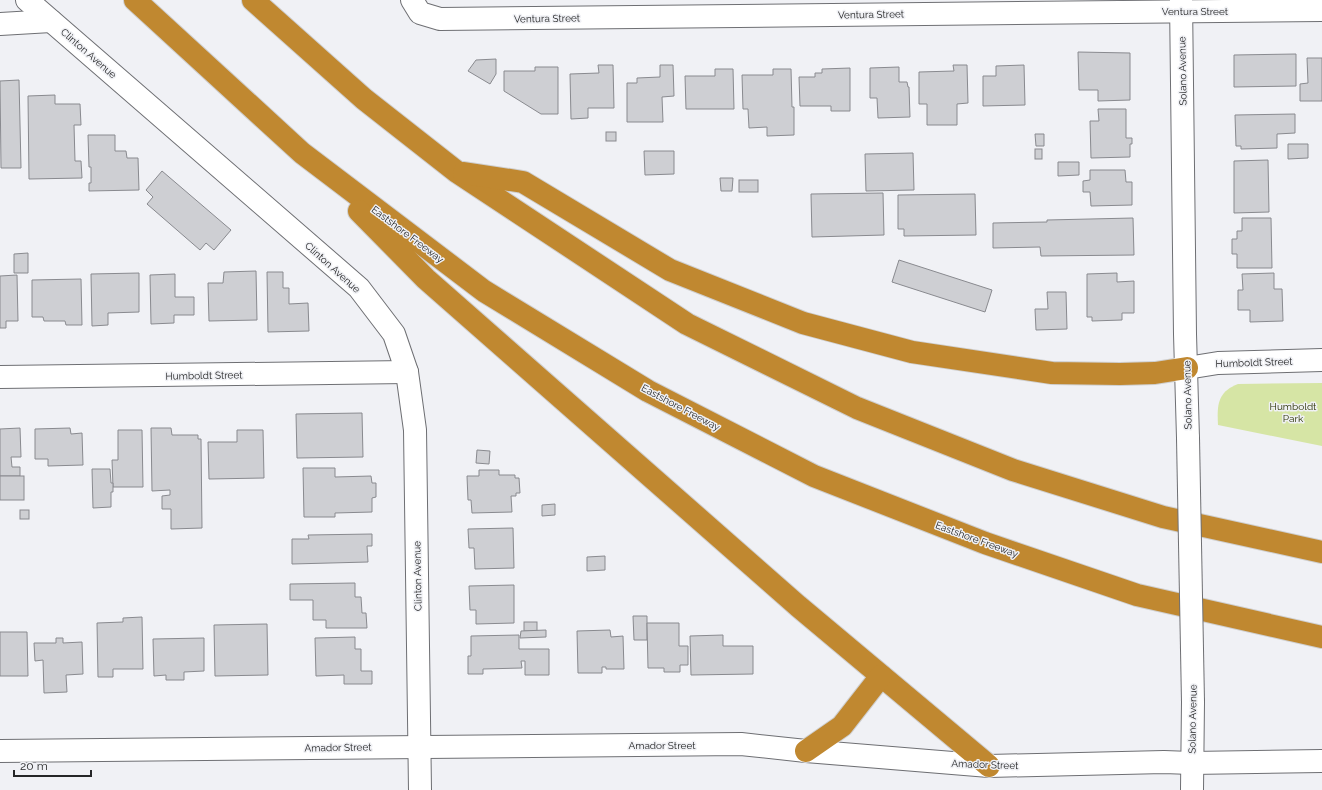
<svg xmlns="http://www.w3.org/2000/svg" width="1322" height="790" font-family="Raleway,sans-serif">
  <rect width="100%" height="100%" fill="#f0f1f5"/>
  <path fill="#d6e5a5" d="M1322,383V446L1218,425C1217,406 1217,392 1238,384Z"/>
  <g fill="#cecfd3" stroke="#898a8f">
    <path d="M1078,52L1130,53V100L1098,101V90H1079Z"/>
    <path d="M1296,54V86L1234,87V55Z"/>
    <path d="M1307,58H1322V101H1300V84L1308,83Z"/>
    <path d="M496,59V74L490,84L468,71L476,60Z"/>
    <path d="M598,65H613L614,108H588V118L571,119L570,74L599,73Z"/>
    <path d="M660,65H673L674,96L662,97L663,122H627V83H637V78L660,77Z"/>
    <path d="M953,65H967L968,103L957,104V125H927V104H919V72L954,71Z"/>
    <path d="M1024,65L1025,105L983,106V76H996V66Z"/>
    <path d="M535,67H558V114H541L504,91V71H535Z"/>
    <path d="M899,67V82H907L908,87H909L910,117L878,118L877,98H870V68Z"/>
    <path d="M850,68V111H831V106H800L799,77H815V73H822V69Z"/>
    <path d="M715,69H733L734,109H686L685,76H715Z"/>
    <path d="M773,69H791L792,107H794V135L767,136V127L749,128L748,109H743L742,75H773Z"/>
    <path d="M19,80L21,168H1L0,81Z"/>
    <path d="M55,95V104H80L81,125H74L75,161H81L82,178L29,179L28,96Z"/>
    <path d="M1098,109H1126V138H1132V144H1130V157L1091,158L1090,121H1099Z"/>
    <path d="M1295,114V133L1277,134V148L1241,149V146H1236L1235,115Z"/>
    <rect x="606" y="132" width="10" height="9"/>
    <path d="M1035,134H1044V146H1036Z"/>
    <path d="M88,135H115V151H126L127,158H138L139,190L89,191V183H91V167H89Z"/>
    <path d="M1288,144H1308V158L1288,159Z"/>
    <rect x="1035" y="149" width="7" height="10"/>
    <path d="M644,151H674V174L645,175Z"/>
    <path d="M913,153L914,190L866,191L865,154Z"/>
    <path d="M1268,160L1269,212L1234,213V161Z"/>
    <path d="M1058,162H1079V175L1058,176Z"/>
    <path d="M1090,170H1125L1126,182H1132V205L1091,206L1090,192H1083V181L1090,180Z"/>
    <path d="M162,171L231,230L214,250L206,243L200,250L147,204L153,197L146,190Z"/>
    <path d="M720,178H733L732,191H721Z"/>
    <rect x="739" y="180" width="19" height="12"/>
    <path d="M883,193L884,235L812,237L811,194Z"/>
    <path d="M975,194L976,235L904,236V229H898V195Z"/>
    <path d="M1133,218L1134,255L1041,256L1040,247L993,248V223L1047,222V220Z"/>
    <path d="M1242,218H1271L1272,268H1237V254H1232V239H1237V231H1242Z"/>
    <path d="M28,253V273H14V254Z"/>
    <path d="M899,260L992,290L985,312L892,282Z"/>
    <path d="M256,271L257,320L209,321L208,283H223L224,272Z"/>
    <path d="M267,272H283V288H289V304L308,303L309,331L268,332Z"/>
    <path d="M139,273V312L108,313V325L92,326L91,274Z"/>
    <path d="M1117,273V282L1134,281V313H1122V320L1092,321V317H1087V274Z"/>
    <path d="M1274,273V289H1282L1283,321L1250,322V310H1238V290H1243L1242,274Z"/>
    <path d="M175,274V297H194V315H174V323L151,324L150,275Z"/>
    <path d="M17,275L18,321H6V328H0V276Z"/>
    <path d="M81,279L82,325H66L65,321H44L43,317H32V280Z"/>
    <path d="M1047,292H1066L1067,329L1036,330L1035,309H1048Z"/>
    <path d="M362,413L363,457L297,458L296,414Z"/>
    <path d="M20,428L21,457H11L12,467H20V476H0V429Z"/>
    <path d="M70,428L71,434L82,433L83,465L48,466V459H35V429Z"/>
    <path d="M151,428H171L172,435H198V439H201L202,528L171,529V509H162V496L170,495V490L152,491Z"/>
    <path d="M118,430H142L143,487H113L112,460H118Z"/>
    <path d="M237,430H263L264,478L209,479L208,442H237Z"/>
    <path d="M477,450L490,451L489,464L476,463Z"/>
    <path d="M303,468H335V477L371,476L372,483H376V497L372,498V512L335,513V517H304Z"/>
    <path d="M92,469H110L111,483H113V492H111V507L93,508Z"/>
    <path d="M479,470H499V475H515V478H519L520,493H516V496H511L512,512L472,513L471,500H468L467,476H479Z"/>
    <rect x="0" y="476" width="24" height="24"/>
    <path d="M555,504V515L542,516V505Z"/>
    <rect x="20" y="510" width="9" height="9"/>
    <path d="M513,528L514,568L475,569L474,548H469L468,529Z"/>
    <path d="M372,534V546H367L368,562L292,564V539H309L308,535Z"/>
    <path d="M605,556V570L587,571V557Z"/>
    <path d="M355,583V597H361L362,613H366L367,628H326V620H313V600H290V584Z"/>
    <path d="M514,585V623L476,624V610H470L469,586Z"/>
    <path d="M633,616H647V640H634Z"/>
    <path d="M142,617L143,669H113V677H98L97,623L123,622V618Z"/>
    <rect x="524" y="622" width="13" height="9"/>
    <path d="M647,623H679V646H688V665H680V672H664V668H648Z"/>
    <path d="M267,624L268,675L215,676L214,625Z"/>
    <path d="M546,630V637L520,638L521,631Z"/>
    <path d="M610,630L611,637L623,636L624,669H606V667H602V673H578L577,631Z"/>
    <path d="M0,632H27L28,676H0Z"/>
    <path d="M519,635V649H549V675H525V661H521L522,668L483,669V674H468V656H471V636Z"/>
    <path d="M723,635V646H753V674L691,675L690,636Z"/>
    <path d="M355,637V649H361V671H372V684H344V675L316,676L315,638Z"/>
    <path d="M56,638H63V643L82,642L83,674L66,675L67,692L44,693L43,660L35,661L34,643H56Z"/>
    <path d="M204,638V671L184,672V680H166V675L154,676L153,639Z"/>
  </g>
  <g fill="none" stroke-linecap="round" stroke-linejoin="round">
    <g stroke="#6e6f73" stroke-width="24">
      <g id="minor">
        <path d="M27,0L359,288L394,334L407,372L415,430L420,790"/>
        <path d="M412,0L420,13L440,19L1322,10"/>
        <path d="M1181,0L1185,334L1188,438"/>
        <path d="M0,24L51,21"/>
        <path d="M1187,368L1218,363L1322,360"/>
        <path d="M0,377L407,372"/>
        <path d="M0,751L741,744L806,751L989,766L1164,762L1191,763L1322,761"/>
        <path d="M1192,790L1193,702"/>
      </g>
    </g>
    <g stroke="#cfcfcf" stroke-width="24">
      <g id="highway">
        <path d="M135,0L302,153L484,291L648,391L814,476L985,543L1137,595L1322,637"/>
        <path d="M253,0L364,99L457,172L687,324L857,408L1013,470L1163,517L1322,552"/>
        <path d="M464,173L523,182L670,270L803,323L912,352L1052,373L1120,374L1155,373L1187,368"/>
        <path d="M359,211L426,279L798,606L989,766"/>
        <path d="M806,751L842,726L881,676"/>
      </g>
    </g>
    <use href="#minor" stroke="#fff" stroke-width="22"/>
    <use href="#highway" stroke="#c08830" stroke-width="22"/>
    <g stroke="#6e6f73" stroke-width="24" stroke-linecap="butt">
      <path id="minor-bridge" d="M1188,438L1193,702"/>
    </g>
    <use href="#minor-bridge" stroke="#fff" stroke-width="22"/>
  </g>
  <g text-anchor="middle" stroke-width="3" stroke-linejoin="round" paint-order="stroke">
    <g font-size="10" fill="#252627" stroke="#f0f1f5">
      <text x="1195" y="15">Ventura Street</text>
      <text transform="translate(871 14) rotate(-1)" y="4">Ventura Street</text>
      <text transform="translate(547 18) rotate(-1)" y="4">Ventura Street</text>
      <text transform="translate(89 53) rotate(41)" y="4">Clinton Avenue</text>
      <text transform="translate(1182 71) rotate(-91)" y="4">Solano Avenue</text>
      <text transform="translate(408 234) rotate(37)" y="4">Eastshore Freeway</text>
      <text transform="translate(333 267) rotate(42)" y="4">Clinton Avenue</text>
      <text transform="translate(1254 362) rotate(-2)" y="4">Humboldt Street</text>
      <text transform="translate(204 375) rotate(-1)" y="4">Humboldt Street</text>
      <text transform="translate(1187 395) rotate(-91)" y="4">Solano Avenue</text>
      <text transform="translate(681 407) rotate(28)" y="4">Eastshore Freeway</text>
      <text transform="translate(977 539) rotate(20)" y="4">Eastshore Freeway</text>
      <text transform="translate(417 576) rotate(-91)" y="4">Clinton Avenue</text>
      <text transform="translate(1192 719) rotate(-89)" y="4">Solano Avenue</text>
      <text x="662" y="749">Amador Street</text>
      <text transform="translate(338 747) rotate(-1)" y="4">Amador Street</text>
      <text transform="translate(985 764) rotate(2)" y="4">Amador Street</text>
    </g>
    <g font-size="10" fill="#283000" stroke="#f0f1f5">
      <text x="1293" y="410">Humboldt<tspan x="1293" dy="12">Park</tspan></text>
    </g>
  </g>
  <path d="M14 770v6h77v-6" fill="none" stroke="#252627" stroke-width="2"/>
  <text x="20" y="770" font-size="12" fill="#252627" stroke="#f0f1f5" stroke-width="3" paint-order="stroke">20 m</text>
</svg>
